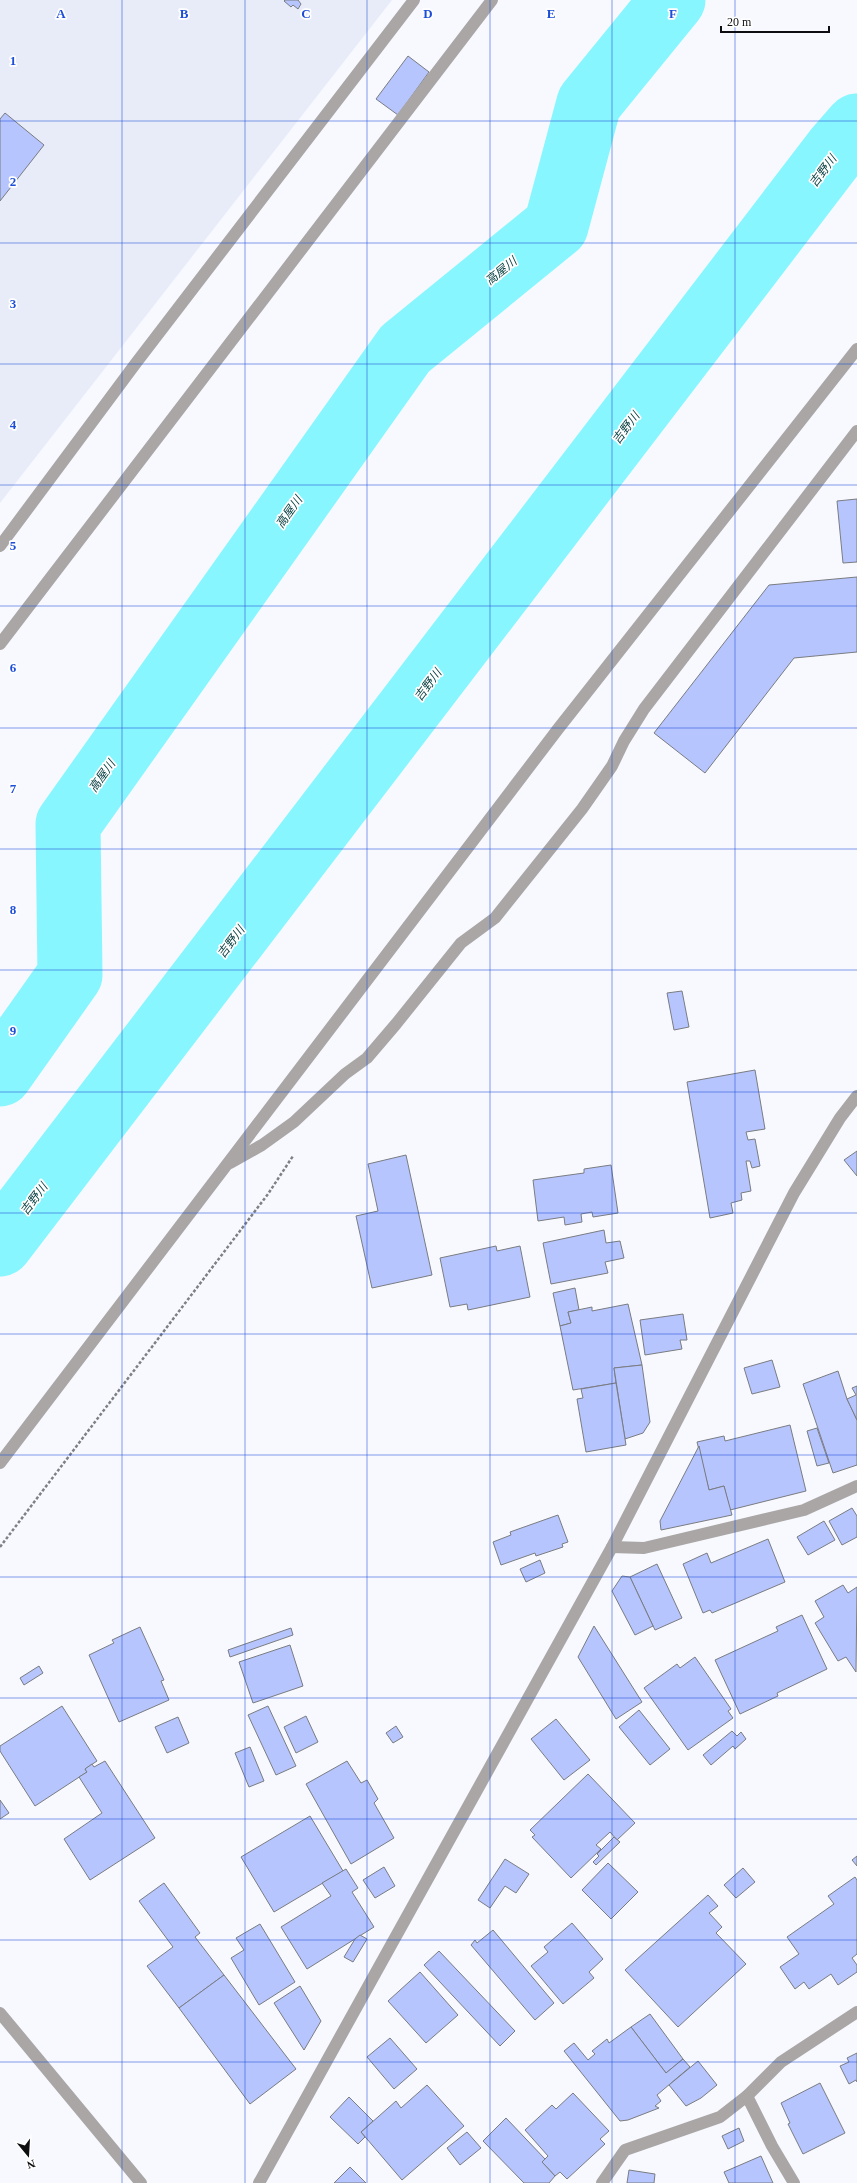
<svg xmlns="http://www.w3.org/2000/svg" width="857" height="2183" font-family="'Times New Roman','Noto Sans JP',serif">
  <rect width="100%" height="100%" fill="#f7f9ff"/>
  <path fill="#e8ecf9" d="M0,0H392L0,503Z"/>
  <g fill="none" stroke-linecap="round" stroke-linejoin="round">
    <g stroke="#87f6fe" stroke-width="65">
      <path d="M0,1074L70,975L68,824L405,349L556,226L589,103L673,0"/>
      <path d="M0,1244L837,149L857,126"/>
    </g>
  </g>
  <g fill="#b6c5fe" stroke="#7a7c81">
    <path d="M285,0H298L301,4L298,9L293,5L291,7L284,1Z"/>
    <path d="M408,56L429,72L398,115L376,99Z"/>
    <path d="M5,113L44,145L0,201V119Z"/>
    <path d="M857,499V562L843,563L837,501Z"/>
    <path d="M857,577V652L794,658L705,773L654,733L769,585Z"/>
    <path d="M682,991L689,1027L674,1030L667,993Z"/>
    <path d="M755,1070L765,1129L746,1132L748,1140L755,1139L760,1166L752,1168L750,1161H746L751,1191L741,1193L742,1200L731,1203L733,1213L710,1218L687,1082Z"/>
    <path d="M857,1151V1176L844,1160Z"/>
    <path d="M406,1155L432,1275L372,1288L356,1216L378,1211L368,1164Z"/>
    <path d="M611,1165L618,1213L593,1217L592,1212L581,1214L582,1222L565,1225L564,1217L538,1221L533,1180L584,1173V1169Z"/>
    <path d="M604,1230L606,1243L620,1241L624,1258L605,1262L608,1273L551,1284L543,1243Z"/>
    <path d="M496,1246L497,1251L520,1246L530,1297L468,1310L467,1304L450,1307L440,1258Z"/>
    <path d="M575,1288L579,1310L568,1312L571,1323L560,1326L553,1293Z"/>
    <path d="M628,1304L642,1365L614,1368L616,1383L573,1390L560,1326L571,1323L568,1312L592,1307V1311Z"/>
    <path d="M683,1314L687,1340H680L682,1349L645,1355L640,1320Z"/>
    <path d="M772,1360L780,1387L752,1394L744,1368Z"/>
    <path d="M642,1365L650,1422L643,1433L625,1439L614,1368Z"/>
    <path d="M838,1371L847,1399L857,1420V1465L833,1473L803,1384Z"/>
    <path d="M616,1383L626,1445L586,1452L577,1399L583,1398L581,1389Z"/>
    <path d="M857,1386V1420L847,1399L856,1395L852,1388Z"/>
    <path d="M790,1425L806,1491L730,1510L724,1486L709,1490L697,1442L724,1436L725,1441Z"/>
    <path d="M817,1428L829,1463L817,1466L807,1431Z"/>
    <path d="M699,1446L709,1490L724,1486L732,1515L661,1530L660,1521Z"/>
    <path d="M852,1508L857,1516V1537L842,1545L829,1521Z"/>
    <path d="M558,1515L568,1542L562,1544L563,1547L536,1556L535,1553L501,1565L493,1542L511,1535L510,1532Z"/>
    <path d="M824,1521L835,1540L808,1555L797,1537Z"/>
    <path d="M768,1539L785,1582L712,1613L710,1610L703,1613L683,1564L707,1553L711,1563Z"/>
    <path d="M540,1560L545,1573L526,1582L520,1569Z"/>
    <path d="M657,1564L682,1618L655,1630L630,1577Z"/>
    <path d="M622,1576L630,1577L653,1626L635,1635L612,1591Z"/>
    <path d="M843,1585L848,1593L857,1587L856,1672L846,1657L838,1661L815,1623L824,1617L815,1601Z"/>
    <path d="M802,1615L827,1669L777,1693L778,1696L740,1714L715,1660L778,1631L776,1627Z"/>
    <path d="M594,1626L642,1702L616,1719L578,1657Z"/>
    <path d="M140,1627L164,1680L161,1681L169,1700L119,1722L89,1655L114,1643L112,1640Z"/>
    <path d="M291,1628L293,1635L230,1657L228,1650Z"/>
    <path d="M290,1645L303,1686L253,1703L239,1662Z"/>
    <path d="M695,1657L731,1709L728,1711L733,1718L688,1750L644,1688L677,1664L680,1668Z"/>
    <path d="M39,1666L43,1673L24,1685L20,1678Z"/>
    <path d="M62,1706L97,1761L85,1769L87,1772L35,1806L0,1751V1746Z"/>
    <path d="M268,1706L296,1766L276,1775L248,1715Z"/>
    <path d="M639,1710L670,1749L650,1765L619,1727Z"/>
    <path d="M306,1716L318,1742L296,1753L284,1727Z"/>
    <path d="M178,1717L189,1743L167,1753L155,1727Z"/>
    <path d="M556,1719L590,1760L564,1780L531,1739Z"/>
    <path d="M396,1726L403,1737L393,1743L386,1733Z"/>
    <path d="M732,1731L737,1736L741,1732L746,1739L735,1749L733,1746L711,1765L703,1755Z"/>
    <path d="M250,1747L264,1781L249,1787L235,1753Z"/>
    <path d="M105,1761L155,1838L90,1880L64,1839L102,1813L79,1777L87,1772L85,1769L92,1764L94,1767Z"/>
    <path d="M347,1761L361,1783L367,1780L378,1799L374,1803L394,1838L351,1864L306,1784Z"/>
    <path d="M588,1774L635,1823L617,1840L610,1832L596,1845L601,1849L571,1878L532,1837L535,1835L530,1830Z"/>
    <path d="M0,1800L9,1813L0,1819Z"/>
    <path d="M310,1816L343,1871L274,1912L241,1857Z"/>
    <path d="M614,1837L620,1842L596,1865L593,1862L599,1856L597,1854Z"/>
    <path d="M857,1856V1866L852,1860Z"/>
    <path d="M505,1859L529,1874L516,1893L505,1886L490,1908L478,1900Z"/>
    <path d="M608,1863L638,1892L611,1919L582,1890Z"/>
    <path d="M384,1867L395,1886L375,1898L363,1880Z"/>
    <path d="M743,1868L755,1882L736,1898L724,1885Z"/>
    <path d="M346,1869L358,1888L352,1892L374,1927L307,1969L281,1927L331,1896L322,1883Z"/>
    <path d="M855,1877L857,1880V1954L852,1958L857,1965V1972L838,1985L831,1974L809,1989L804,1982L795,1989L780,1967L799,1954L787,1937L834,1904L828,1896Z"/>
    <path d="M164,1883L200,1933L195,1937L224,1975L179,2008L147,1966L173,1947L139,1901Z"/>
    <path d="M708,1895L718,1906L709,1913L722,1927L716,1933L746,1964L678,2027L625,1970Z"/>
    <path d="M572,1923L603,1959L589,1972L594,1978L563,2004L531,1966L548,1952L544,1947Z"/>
    <path d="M260,1924L295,1982L259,2005L231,1958L244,1950L236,1938Z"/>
    <path d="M493,1930L554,2003L535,2020L471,1945L475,1940L477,1943Z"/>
    <path d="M360,1935L367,1939L353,1962L344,1957L355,1939Z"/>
    <path d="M439,1951L515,2031L500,2046L424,1965Z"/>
    <path d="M420,1972L458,2015L426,2043L388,2001Z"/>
    <path d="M224,1975L296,2069L250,2104L179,2008Z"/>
    <path d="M300,1986L321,2021L304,2050L274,2003Z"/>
    <path d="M650,2014L683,2059L666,2073L631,2027Z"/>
    <path d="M631,2027L666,2073L683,2059L690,2067L657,2095L661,2101L655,2106L659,2108L628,2120L620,2121L564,2051L574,2043L588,2060L595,2054L592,2051L607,2039L609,2043Z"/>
    <path d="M390,2038L417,2069L394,2089L367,2057Z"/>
    <path d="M857,2053V2082L856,2080L849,2084L840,2066L849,2062L847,2058Z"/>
    <path d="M698,2061L717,2085L701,2098L686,2106L669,2085Z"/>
    <path d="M820,2083L845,2133L803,2154L788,2124L790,2123L781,2103Z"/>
    <path d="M427,2085L464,2126L402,2180L361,2132L396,2101L401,2108Z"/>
    <path d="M573,2093L609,2131L600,2139L605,2144L567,2179L560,2172L555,2176L542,2162L548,2156L525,2130L552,2105L556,2109Z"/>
    <path d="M349,2097L373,2121L361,2132L365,2137L358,2144L330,2117Z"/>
    <path d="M506,2118L545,2159L542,2162L555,2176L549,2183H524L483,2141Z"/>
    <path d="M739,2128L744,2141L728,2149L722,2136Z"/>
    <path d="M467,2132L481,2148L460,2165L447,2148Z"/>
    <path d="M761,2156L773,2183H729L724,2172Z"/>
    <path d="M350,2167L366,2183H334Z"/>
    <path d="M629,2170L655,2174L654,2183H627Z"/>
  </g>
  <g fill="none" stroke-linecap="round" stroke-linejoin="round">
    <path stroke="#7f8084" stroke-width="2.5" stroke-dasharray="3 2" stroke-linecap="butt" d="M0,1547L268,1194L293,1156"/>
    <g stroke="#a9a6a5" stroke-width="12">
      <path d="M0,546L136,363L414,0"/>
      <path d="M0,644L492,0"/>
      <path d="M230,1163L262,1145L294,1122L345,1074L367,1058L396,1024L461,943L495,918L582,809L612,766L624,741L644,709L857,431"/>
      <path d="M0,1463L558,729L857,349"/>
      <path d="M612,1547L644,1548L804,1510L857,1486"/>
      <path d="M0,2013L141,2183"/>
      <path d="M259,2183L612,1547L794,1193L840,1118L857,1096"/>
      <path d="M602,2183L625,2150L720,2117L747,2096"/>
      <path d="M794,2183L772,2146L747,2096L781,2062L857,2012"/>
    </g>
  </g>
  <path fill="none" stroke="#1d4ed8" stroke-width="1" stroke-opacity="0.55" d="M122,0V2183M245,0V2183M367,0V2183M490,0V2183M612,0V2183M735,0V2183M0,121H857M0,243H857M0,364H857M0,485H857M0,606H857M0,728H857M0,849H857M0,970H857M0,1092H857M0,1213H857M0,1334H857M0,1455H857M0,1577H857M0,1698H857M0,1819H857M0,1940H857M0,2062H857"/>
  <g text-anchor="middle" stroke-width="3.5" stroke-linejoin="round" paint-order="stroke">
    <g font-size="12" font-style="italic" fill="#0b4144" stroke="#fff">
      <text transform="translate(823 171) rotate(-53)" y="4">吉野川</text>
      <text transform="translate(501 271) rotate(-39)" y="4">高屋川</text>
      <text transform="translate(626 428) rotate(-53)" y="4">吉野川</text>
      <text transform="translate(289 512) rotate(-55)" y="4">高屋川</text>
      <text transform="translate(428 685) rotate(-53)" y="4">吉野川</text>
      <text transform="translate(102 776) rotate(-55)" y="4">高屋川</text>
      <text transform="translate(231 942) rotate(-53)" y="4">吉野川</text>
      <text transform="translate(34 1199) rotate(-53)" y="4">吉野川</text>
    </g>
  </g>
  <g font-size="13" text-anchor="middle" font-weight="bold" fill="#1d4ed8" stroke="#fff" stroke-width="3.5" stroke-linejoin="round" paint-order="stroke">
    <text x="61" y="18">A</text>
    <text x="184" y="18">B</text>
    <text x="306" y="18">C</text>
    <text x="428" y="18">D</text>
    <text x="551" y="18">E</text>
    <text x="673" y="18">F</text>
    <text x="13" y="65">1</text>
    <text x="13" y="186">2</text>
    <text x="13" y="308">3</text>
    <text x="13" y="429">4</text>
    <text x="13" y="550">5</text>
    <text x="13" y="672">6</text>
    <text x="13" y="793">7</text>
    <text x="13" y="914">8</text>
    <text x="13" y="1035">9</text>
  </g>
  <g transform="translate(28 2155) rotate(162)" stroke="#ffffff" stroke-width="3" paint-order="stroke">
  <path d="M0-3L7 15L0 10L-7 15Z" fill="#0e0e10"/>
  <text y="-6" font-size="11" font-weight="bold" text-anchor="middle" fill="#0e0e10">N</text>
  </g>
  <path d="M721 26v6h108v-6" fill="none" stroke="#0e0e10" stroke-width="2"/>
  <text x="727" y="26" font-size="12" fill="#0e0e10" stroke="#ffffff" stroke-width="3" paint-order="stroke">20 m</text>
</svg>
